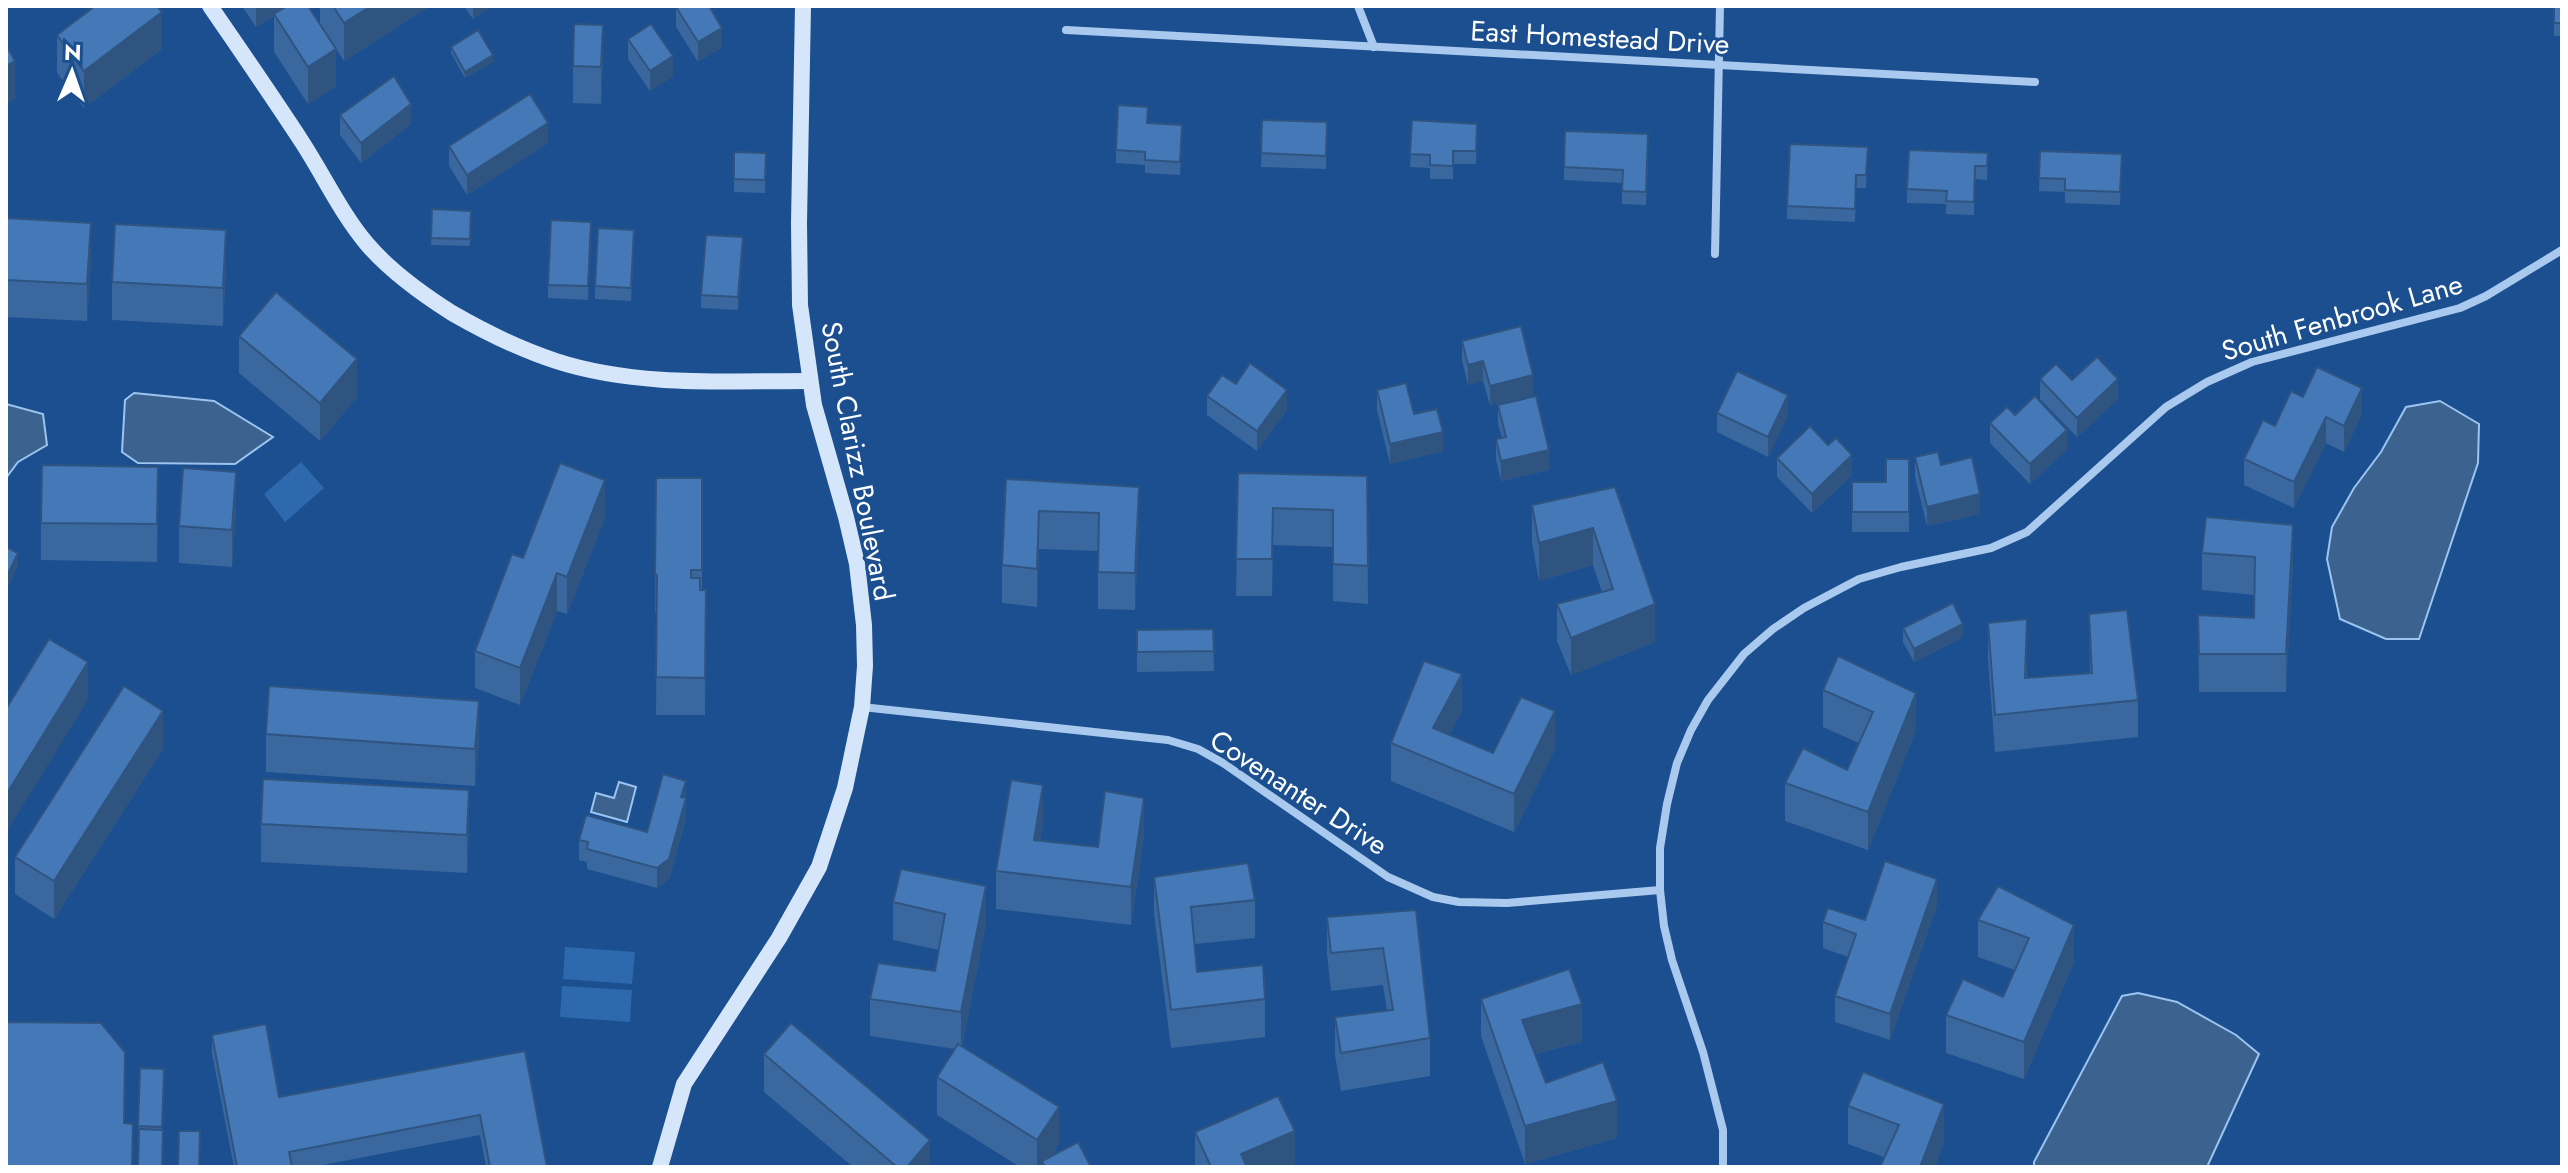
<svg xmlns="http://www.w3.org/2000/svg" width="2568" height="1173" font-family="Jost,sans-serif">
  <rect width="100%" height="100%" fill="#1b4f8f"/>
  <g fill="#2e69ad">
    <path d="M301,462L324,488L285,522L264,494Z"/>
    <path d="M565,947L635,952L632,984L563,979Z"/>
    <path d="M562,986L632,990L630,1022L560,1017Z"/>
  </g>
  <g fill="#3c6290" stroke="#9cc4f0" stroke-width="2">
    <path d="M134,393L214,401L273,437L235,464L138,463L122,452L125,400Z"/>
    <path d="M2440,401L2479,424L2478,463L2419,639H2386L2340,619L2327,559L2332,527L2354,488L2381,452L2406,407Z"/>
    <path d="M6,404L43,414L47,445L18,462L6,478Z"/>
    <path d="M619,782L636,787L627,822L591,812L596,793L614,798Z"/>
    <path d="M2138,993L2177,1002L2236,1035L2259,1054L2207,1167H2034V1162L2122,996Z"/>
  </g>
  <g fill="none" stroke-linecap="round" stroke-linejoin="round">
    <g stroke="#a9c9ee" stroke-width="8">
      <path d="M1358,6L1374,47"/>
      <path d="M1066,30L2035,82"/>
      <path d="M1715,254L1720,6"/>
      <path d="M862,707L1168,740L1198,749L1223,763L1388,877L1433,897L1459,902L1507,903L1660,890"/>
      <path d="M1723,1167V1130L1703,1052L1672,960L1664,926L1660,890V848L1667,804L1677,763L1691,730L1708,700L1744,654L1773,629L1804,608L1859,579L1901,567L1991,548L2027,532L2166,407L2207,382L2252,362L2460,308L2486,296L2562,250"/>
    </g>
    <g stroke="#d6e6fa" stroke-width="16">
      <path d="M210,6C241,51 272,96 302,142C324,176 341,213 367,244C390,271 422,294 452,313C485,332 519,349 556,361C636,387 726,381 809,381"/>
      <path d="M660,1167L684,1084L779,938L819,867L845,788L862,707L865,666L864,625L857,564L846,517L814,405L800,305L799,223L803,6"/>
    </g>
  </g>
  <g fill="#3a679d">
    <path d="M242,6H308L336,86L308,104L274,52V16L256,27Z"/>
    <path d="M320,6H430L344,61L320,25Z"/>
    <path d="M464,6H492L473,19Z"/>
    <rect x="2554" y="6" width="8" height="30"/>
    <path d="M676,7L722,47L698,62L676,27Z"/>
    <path d="M57,35L162,49L84,108L57,73Z"/>
    <path d="M628,39L673,76L650,91L628,59Z"/>
    <path d="M451,47L493,62L465,78L451,53Z"/>
    <path d="M603,62L601,104L573,103V66Z"/>
    <path d="M340,115L411,124L361,163L340,135Z"/>
    <path d="M1262,120L1327,122L1326,169L1261,167Z"/>
    <path d="M1412,120L1477,124L1476,164H1453V179H1430V168L1410,167Z"/>
    <path d="M1148,123L1182,138L1180,175L1145,173V165L1116,163V150Z"/>
    <path d="M548,143L467,195L449,166V146Z"/>
    <path d="M1868,147L1866,188H1856L1855,222L1787,219V206Z"/>
    <path d="M1648,148L1646,205L1622,204V183L1564,180V167Z"/>
    <path d="M2040,151L2122,154L2120,205L2065,203V192L2039,191Z"/>
    <path d="M734,152L766,153L765,193L734,192Z"/>
    <path d="M1988,153L1987,180L1975,179L1974,215L1946,214V204L1907,203V189Z"/>
    <path d="M432,209L471,211L470,246L431,245Z"/>
    <path d="M6,218L91,260L87,321L6,317Z"/>
    <path d="M591,235L588,300L548,298V285Z"/>
    <path d="M634,243L631,301L595,299V286Z"/>
    <path d="M743,250L738,310L701,308V295Z"/>
    <path d="M226,267L223,326L112,320V282Z"/>
    <path d="M239,336L357,397L320,441L239,373Z"/>
    <path d="M1462,341L1533,395L1490,405L1483,381L1468,385L1462,360Z"/>
    <path d="M2040,379L2072,380L2118,399L2077,437L2040,399Z"/>
    <path d="M1236,384L1287,410L1257,451L1207,415V396Z"/>
    <path d="M1377,390L1414,414L1443,451L1390,464L1377,410Z"/>
    <path d="M2303,397L2362,414L2344,452L2326,443L2294,508L2244,485V459Z"/>
    <path d="M1498,405L1549,470L1501,481L1496,459V439L1502,438L1498,424Z"/>
    <path d="M1717,413L1788,415L1768,457L1717,432Z"/>
    <path d="M2015,415L2067,449L2030,484L1990,443V423Z"/>
    <path d="M1915,457L1941,465L1980,514L1927,526L1915,477Z"/>
    <path d="M1777,458L1852,475L1812,513L1777,477Z"/>
    <path d="M1909,459V532H1852V482H1886Z"/>
    <path d="M158,467L157,562L41,560V523Z"/>
    <path d="M1238,473L1367,476L1368,604L1333,601V547L1273,545L1272,596H1236Z"/>
    <path d="M656,478H702V590H706L705,715H656L657,613H655Z"/>
    <path d="M1006,479L1139,524L1135,610L1098,609V551L1039,549L1037,607L1002,603V565Z"/>
    <path d="M1615,487L1655,642L1571,675L1557,641V604L1602,592L1593,565L1539,581L1532,543V505Z"/>
    <path d="M236,509L232,567L179,563V526Z"/>
    <path d="M2206,517L2293,562L2286,692H2199L2198,615L2254,618L2255,595L2202,590V553Z"/>
    <path d="M605,518L567,614L557,611L520,705L475,688V651L523,558Z"/>
    <path d="M2089,614L2138,700V737L1995,752L1988,660V623L2027,657V678L2090,673Z"/>
    <path d="M1903,628L1963,637L1914,662L1903,642Z"/>
    <path d="M1213,629L1214,671L1137,672V630Z"/>
    <path d="M1823,690L1916,730L1868,850L1785,821V783L1847,770L1859,743L1823,727Z"/>
    <path d="M1462,711L1449,735L1493,753L1555,749L1514,832L1391,781V743Z"/>
    <path d="M266,734L479,738L475,786L266,772Z"/>
    <path d="M163,749L54,919L15,894V857Z"/>
    <path d="M686,781V818L669,879L657,888L587,869V862L579,860V840L647,832Z"/>
    <path d="M1043,822L1040,840L1098,847L1144,835L1131,925L996,909V871Z"/>
    <path d="M261,824L469,828L467,873L261,862Z"/>
    <path d="M1154,877L1255,900V938L1195,944L1197,972L1265,999V1037L1171,1048L1154,914Z"/>
    <path d="M1998,886L2074,962L2024,1079L1946,1053V1015L2003,997L2015,970L1978,957V920Z"/>
    <path d="M893,902L986,923L962,1046L1059,1144L1051,1156L1091,1167H1020L937,1115V1077L955,1049L870,1036V999L935,971L939,950L893,940Z"/>
    <path d="M1937,905L1890,1040L1835,1022V996L1848,957L1823,948V922L1865,920Z"/>
    <path d="M1416,910L1430,1038V1076L1341,1091L1335,1055V1017L1387,1011L1383,985L1331,991L1327,954V917Z"/>
    <path d="M1481,999L1582,1042L1535,1054L1546,1083L1617,1138L1525,1164L1481,1036Z"/>
    <path d="M212,1035L279,1097L525,1051L547,1167H486L480,1135L312,1167H234L212,1054Z"/>
    <path d="M764,1054L930,1167H853L764,1092Z"/>
    <path d="M164,1069L162,1130L163,1144L138,1140V1126Z"/>
    <path d="M1848,1106L1944,1141L1935,1167H1880L1884,1157L1848,1144Z"/>
    <path d="M1195,1132L1295,1167H1195Z"/>
  </g>
  <g fill="#305480">
    <path d="M256,6H289L256,27Z"/>
    <path d="M371,6H430L344,61V23Z"/>
    <path d="M473,6H492L473,19Z"/>
    <path d="M162,12V49L84,108V71Z"/>
    <path d="M603,25V62L601,104V67Z"/>
    <path d="M722,28V47L698,62V42Z"/>
    <path d="M336,49V86L308,104V67Z"/>
    <path d="M493,55V62L465,78V72Z"/>
    <path d="M673,56V76L650,91V71Z"/>
    <path d="M15,61V99L6,104V66Z"/>
    <path d="M411,104V124L361,163V143Z"/>
    <path d="M548,123V143L467,195V175Z"/>
    <path d="M91,223V260L87,321V284Z"/>
    <path d="M226,230V267L223,326V288Z"/>
    <path d="M743,237V250L738,310V297Z"/>
    <path d="M357,359V397L320,441V403Z"/>
    <path d="M1483,361V381L1468,385V365Z"/>
    <path d="M1533,375V395L1490,405V386Z"/>
    <path d="M2118,379V399L2077,437V418Z"/>
    <path d="M2362,388V414L2344,452V426Z"/>
    <path d="M1287,390V410L1257,451V431Z"/>
    <path d="M1788,395V415L1768,457V437Z"/>
    <path d="M2326,417V443L2294,508V482Z"/>
    <path d="M2067,430V449L2030,484V464Z"/>
    <path d="M1443,432V451L1390,464V444Z"/>
    <path d="M1549,450V470L1501,481V461Z"/>
    <path d="M1852,455V475L1812,513V494Z"/>
    <path d="M236,472V509L232,567V530Z"/>
    <path d="M605,480V518L567,614V577Z"/>
    <path d="M1139,487V524L1135,610V573Z"/>
    <path d="M1980,494V514L1927,526V507Z"/>
    <path d="M1039,511V549L1037,607V569Z"/>
    <path d="M2293,525V562L2286,692V654Z"/>
    <path d="M1593,528V565L1539,581V543Z"/>
    <path d="M18,553V566L6,592V578Z"/>
    <path d="M557,573V611L520,705V668Z"/>
    <path d="M1655,604V642L1571,675V638Z"/>
    <path d="M2027,619V657L2025,716V678Z"/>
    <path d="M1963,624V637L1914,662V649Z"/>
    <path d="M88,662V700L6,833V795Z"/>
    <path d="M1462,674V711L1435,761L1433,728Z"/>
    <path d="M1916,693V730L1868,850V812Z"/>
    <path d="M479,701V738L475,786V749Z"/>
    <path d="M163,711V749L54,919V881Z"/>
    <path d="M1555,711V749L1514,832V794Z"/>
    <path d="M686,781V818L669,879L657,888V868Z"/>
    <path d="M1043,785V822L1034,877V840Z"/>
    <path d="M469,790V828L467,873V835Z"/>
    <path d="M1144,798V835L1131,925V887Z"/>
    <path d="M1937,879V905L1890,1040V1014Z"/>
    <path d="M986,886V923L961,1050V1012Z"/>
    <path d="M2074,925V962L2024,1079V1042Z"/>
    <path d="M1582,1004V1042L1522,1057V1020Z"/>
    <path d="M1617,1101V1138L1525,1164V1126Z"/>
    <path d="M1944,1104V1141L1935,1167H1920Z"/>
    <path d="M1059,1107V1144L1044,1166L1042,1161V1167H1037V1140Z"/>
    <path d="M1295,1131V1167H1241V1154Z"/>
    <path d="M930,1140V1167H907Z"/>
  </g>
  <g fill="#4478b7" stroke="#305480" stroke-width="2">
    <path d="M95,6H157L162,12L84,71L57,35Z"/>
    <path d="M287,6H308L336,49L308,67L274,14Z"/>
    <path d="M333,6H371L344,23Z"/>
    <path d="M678,6H709L722,28L698,42L676,7Z"/>
    <rect x="2554" y="6" width="8" height="17"/>
    <path d="M574,24L603,25L601,67L573,66Z"/>
    <path d="M651,24L673,56L650,71L628,39Z"/>
    <path d="M478,30L493,55L465,72L451,47Z"/>
    <path d="M6,45L15,61L6,66Z"/>
    <path d="M394,76L411,104L361,143L340,115Z"/>
    <path d="M530,94L548,123L467,175L449,146Z"/>
    <path d="M1118,105L1148,107L1147,123L1182,125L1180,162L1145,160V152L1116,150Z"/>
    <path d="M1262,120L1327,122L1326,156L1261,153Z"/>
    <path d="M1412,120L1477,124L1476,151H1453V166L1430,165V155L1410,154Z"/>
    <path d="M1565,131L1648,134L1646,192L1622,191L1623,170L1564,167Z"/>
    <path d="M1790,144L1868,147L1866,175H1856L1855,209L1787,206Z"/>
    <path d="M1909,150L1988,153L1987,166H1975L1974,202L1946,201L1947,191L1907,189Z"/>
    <path d="M2040,151L2122,154L2120,192L2065,190V179L2039,178Z"/>
    <path d="M734,152L766,153L765,180L734,179Z"/>
    <path d="M432,209L471,211L470,239L431,238Z"/>
    <path d="M6,218L91,223L87,284L6,280Z"/>
    <path d="M551,220L591,222L588,286L548,285Z"/>
    <path d="M115,224L226,230L223,288L112,282Z"/>
    <path d="M598,228L634,230L631,288L595,286Z"/>
    <path d="M706,235L743,237L738,297L701,295Z"/>
    <path d="M276,292L357,359L320,403L239,336Z"/>
    <path d="M1521,326L1533,375L1490,386L1483,361L1468,365L1462,341Z"/>
    <path d="M2097,357L2118,379L2077,418L2040,379L2056,364L2072,380Z"/>
    <path d="M1250,363L1287,390L1257,431L1207,396L1222,375L1236,384Z"/>
    <path d="M2317,367L2362,388L2344,426L2326,417L2294,482L2244,459L2263,420L2275,426L2291,391L2303,397Z"/>
    <path d="M1737,371L1788,395L1768,437L1717,413Z"/>
    <path d="M1406,383L1414,414L1437,409L1443,432L1390,444L1377,390Z"/>
    <path d="M1536,396L1549,450L1501,461L1496,439L1506,437L1498,405Z"/>
    <path d="M2035,396L2067,430L2030,464L1990,423L2007,407L2015,415Z"/>
    <path d="M1810,426L1828,445L1836,438L1852,455L1812,494L1777,458Z"/>
    <path d="M1938,452L1941,465L1972,457L1980,494L1927,507L1915,457Z"/>
    <path d="M1886,459H1909V512H1852V482H1886Z"/>
    <path d="M560,463L605,480L567,577L557,573L520,668L475,651L512,554L523,558Z"/>
    <path d="M42,465L158,467L157,524L41,523Z"/>
    <path d="M183,468L236,472L232,530L179,526Z"/>
    <path d="M1238,473L1367,476L1368,566L1333,564V510L1273,508L1272,559H1236Z"/>
    <path d="M656,478H702V570H691V578H700V590H706L705,678L656,677L657,575L655,576Z"/>
    <path d="M1006,479L1139,487L1135,573L1098,572L1099,513L1039,511L1037,569L1002,565Z"/>
    <path d="M1615,487L1655,604L1571,638L1557,604L1613,589L1593,528L1539,543L1532,505Z"/>
    <path d="M2206,517L2293,525L2286,654H2199L2198,615L2254,618L2255,557L2202,553Z"/>
    <path d="M6,547L18,553L6,578Z"/>
    <path d="M1953,603L1963,624L1914,649L1903,628Z"/>
    <path d="M2127,610L2138,700L1995,715L1988,623L2027,619L2025,678L2092,673L2089,614Z"/>
    <path d="M1213,629L1214,651L1137,652V630Z"/>
    <path d="M49,639L88,662L6,795V709Z"/>
    <path d="M1838,656L1916,693L1868,812L1785,783L1803,748L1847,770L1873,712L1823,690Z"/>
    <path d="M1424,661L1462,674L1433,728L1493,753L1521,697L1555,711L1514,794L1391,743Z"/>
    <path d="M124,686L163,711L54,881L15,857Z"/>
    <path d="M269,686L479,701L475,749L266,734Z"/>
    <path d="M663,774L686,781L681,797L686,798L669,859L657,868L587,849L588,842L579,840L586,815L647,832Z"/>
    <path d="M263,779L469,790L467,835L261,824Z"/>
    <path d="M1011,780L1043,785L1034,840L1098,847L1105,791L1144,798L1131,887L996,871Z"/>
    <path d="M1885,861L1937,879L1890,1014L1835,996L1856,934L1823,922L1828,908L1865,920Z"/>
    <path d="M1248,863L1255,900L1191,907L1197,972L1263,965L1265,999L1171,1010L1154,877Z"/>
    <path d="M901,869L986,886L961,1012L870,999L878,963L935,971L945,914L893,902Z"/>
    <path d="M1998,886L2074,925L2024,1042L1946,1015L1963,979L2003,997L2029,938L1978,920Z"/>
    <path d="M1416,910L1430,1038L1341,1053L1335,1017L1393,1010L1383,948L1331,953L1327,917Z"/>
    <path d="M1569,969L1582,1004L1522,1020L1546,1083L1603,1062L1617,1101L1525,1126L1481,999Z"/>
    <path d="M6,1022L101,1023L125,1052L124,1123L133,1124L132,1167H6Z"/>
    <path d="M791,1023L930,1140L907,1167H897L764,1054Z"/>
    <path d="M266,1024L279,1097L525,1051L547,1167H490L480,1115L289,1152L292,1167H237L212,1035Z"/>
    <path d="M958,1044L1059,1107L1037,1140L937,1077Z"/>
    <path d="M140,1068L164,1069L162,1127L138,1126Z"/>
    <path d="M1863,1072L1944,1104L1920,1167H1880L1899,1125L1848,1106Z"/>
    <path d="M1278,1096L1295,1131L1241,1154L1247,1167H1211L1195,1132Z"/>
    <path d="M139,1129L163,1130L162,1167H138Z"/>
    <path d="M179,1131H200L199,1167H178Z"/>
    <path d="M1078,1142L1091,1167H1045L1042,1161Z"/>
  </g>
  <g text-anchor="middle" stroke-width="6" stroke-linejoin="round" paint-order="stroke">
    <g font-size="28" fill="#fff" stroke="#1b4f8f">
      <text transform="translate(1600 37) rotate(3)" y="10">East Homestead Drive</text>
      <text transform="translate(2342 317) rotate(-16)" y="10">South Fenbrook Lane</text>
      <text transform="translate(858 461) rotate(79)" y="10">South Clarizz Boulevard</text>
      <text transform="translate(1299 792) rotate(33)" y="10">Covenanter Drive</text>
    </g>
  </g>
  <rect width="2568" height="1173" fill="none" stroke="#ffffff" stroke-width="16"/>
  <g transform="translate(72 72) rotate(2)" stroke="#1b4f8f" stroke-width="6" paint-order="stroke">
  <path d="M0-6L14 30L0 20L-14 30Z" fill="#ffffff"/>
  <text y="-12" font-size="22" font-weight="bold" text-anchor="middle" fill="#ffffff">N</text>
  </g>
</svg>
